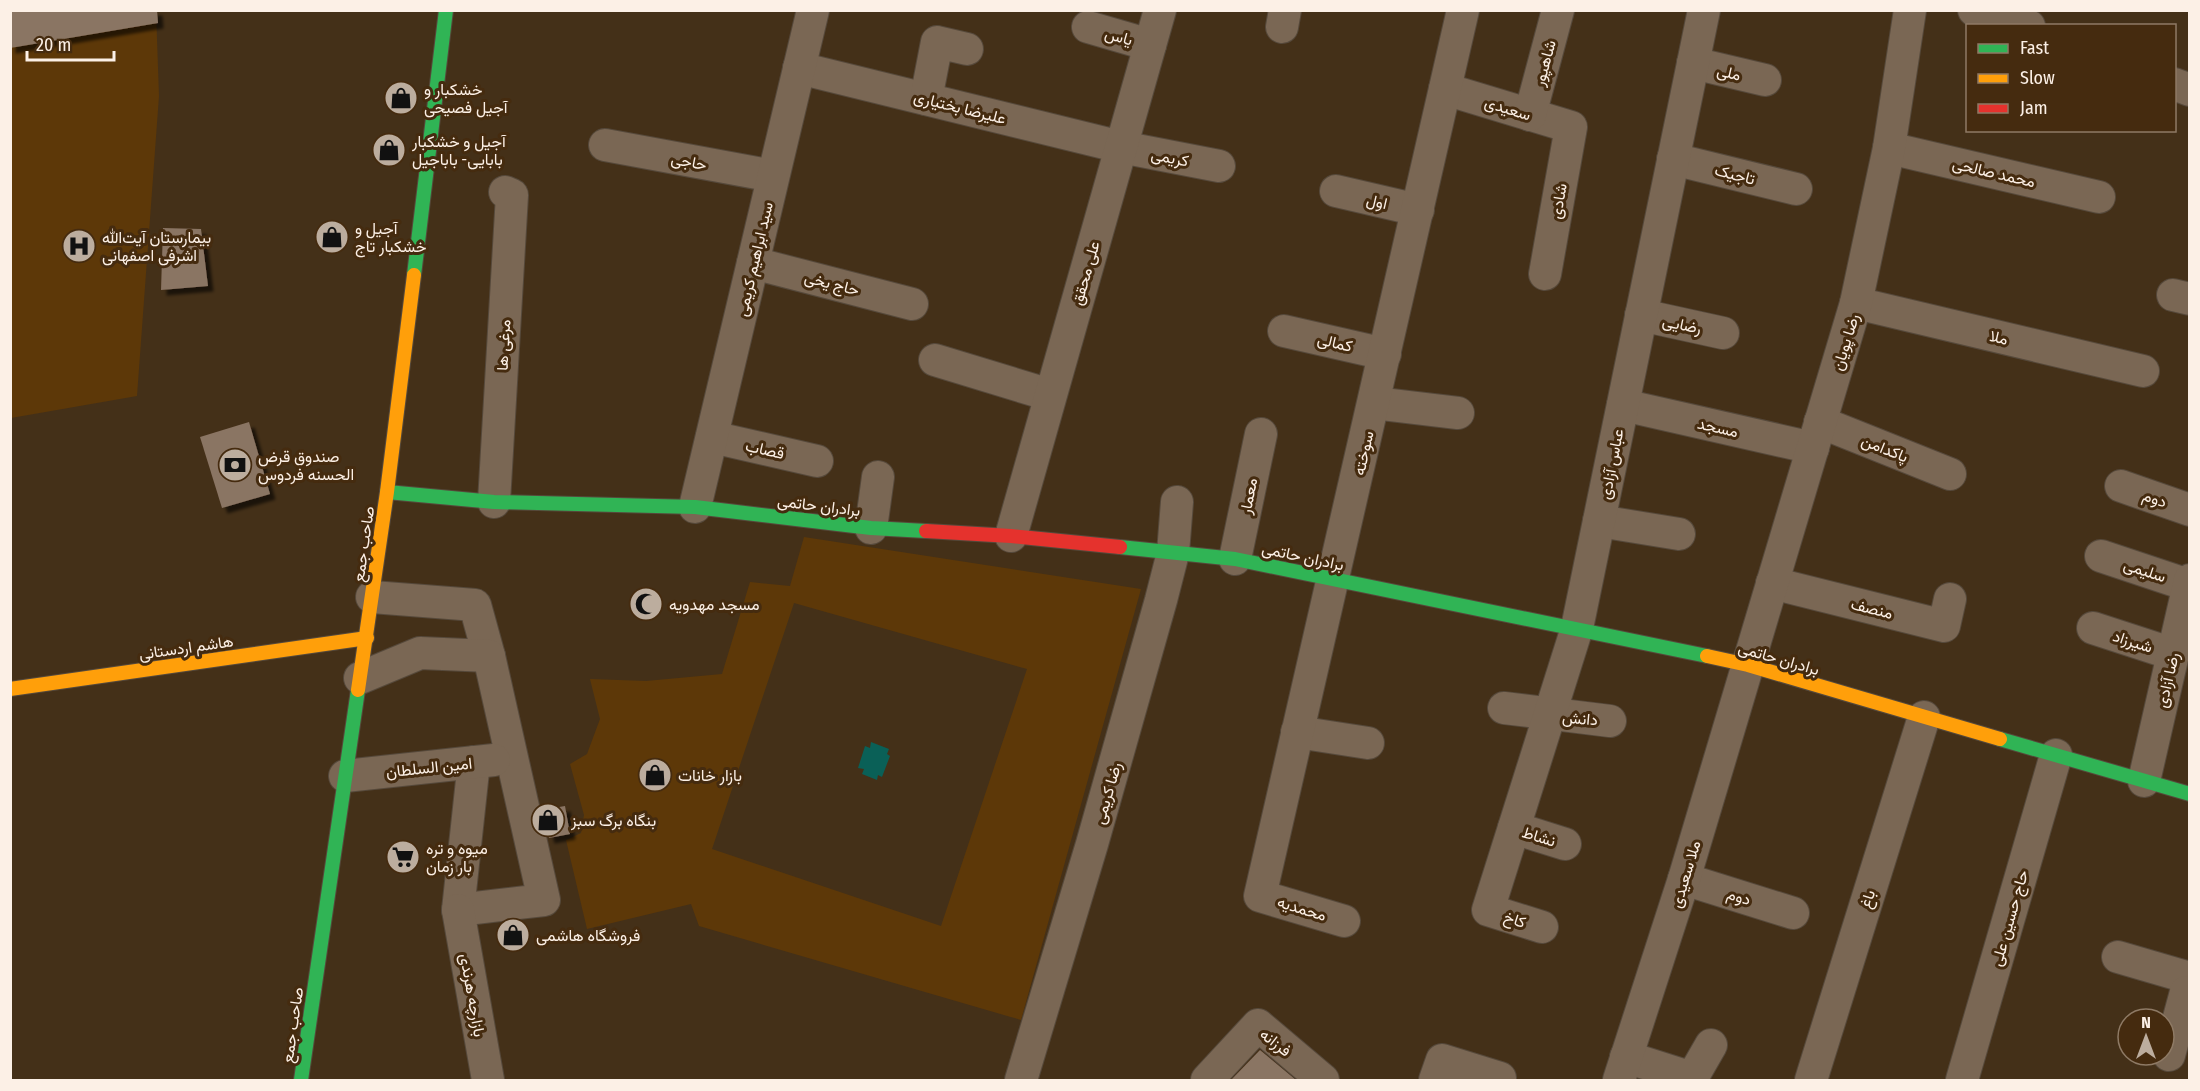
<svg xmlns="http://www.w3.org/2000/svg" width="2200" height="1091" font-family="'Fira Sans Condensed',Vazirmatn,sans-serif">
  <defs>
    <filter id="shadow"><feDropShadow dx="5.5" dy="5.5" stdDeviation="1.5" flood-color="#0009"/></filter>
  </defs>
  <rect width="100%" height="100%" fill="#443018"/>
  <g fill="#5d3808" fill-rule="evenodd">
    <path d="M11,11H156L159,96L137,396L11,418Z"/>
    <path d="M804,537L1141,589L1021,1020L699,926L691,904L587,929L566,840L581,833L584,815L570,764L587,754L600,719L590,679L646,681L722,674L750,582L790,586ZM794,603L1027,669L941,926L712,849Z"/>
  </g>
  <path fill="#0a6057" d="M871,742L889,749L887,754L890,756L882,777L878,775L877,780L862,774L864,769L858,768L865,746L870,748Z"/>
  <g fill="#8a7463" filter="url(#shadow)">
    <path d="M10,10H157L158,23L10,48Z"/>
    <path d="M163,228L201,229L208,286L161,290Z"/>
    <path d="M249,422L270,494L222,508L200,437Z"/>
    <path d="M565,806L570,834L549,838L542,810Z"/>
    <path d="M1260,1050L1296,1080H1231Z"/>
  </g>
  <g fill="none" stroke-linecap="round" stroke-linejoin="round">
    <g stroke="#56493b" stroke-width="34">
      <g id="street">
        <path d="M1974,10L2029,26"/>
        <path d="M1088,27L1150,45"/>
        <path d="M1282,27L1285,10"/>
        <path d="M1693,63L1765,80"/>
        <path d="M799,68L1121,147L1219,166"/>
        <path d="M2174,84L2190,90"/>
        <path d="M1445,89L1571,127L1545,274"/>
        <path d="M926,99L937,42L967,49"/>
        <path d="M1530,115L1558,10"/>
        <path d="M605,145L773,176"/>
        <path d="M1889,148L2099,197"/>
        <path d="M1673,159L1796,189"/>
        <path d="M1336,191L1418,210"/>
        <path d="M753,263L912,304"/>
        <path d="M2173,295L2190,299"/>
        <path d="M1856,303L2143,371"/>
        <path d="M1641,315L1723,333"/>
        <path d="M1284,331L1385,354"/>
        <path d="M935,360L1050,395"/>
        <path d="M1374,403L1458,413"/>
        <path d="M1623,405L1813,448"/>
        <path d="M1820,422L1950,474"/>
        <path d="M712,437L817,461"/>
        <path d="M2121,486L2190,510"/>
        <path d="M494,502L512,195L505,192"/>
        <path d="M695,507L813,10"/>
        <path d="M1599,521L1679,534"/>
        <path d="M871,528L878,477"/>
        <path d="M1011,536L1160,10"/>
        <path d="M2101,556L2188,585"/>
        <path d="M1235,559L1261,434"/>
        <path d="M1772,583L1944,626L1950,599"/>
        <path d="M372,597L475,605L489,656"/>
        <path d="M2093,628L2173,654"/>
        <path d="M360,678L420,653L489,656L544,900L458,910L474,762"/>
        <path d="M1504,708L1610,721"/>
        <path d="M1297,732L1368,743"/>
        <path d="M345,776L494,760"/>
        <path d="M2144,781L2190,580"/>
        <path d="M1514,828L1565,844"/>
        <path d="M1684,879L1793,913"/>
        <path d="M458,910L488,1080"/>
        <path d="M1344,921L1260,896L1463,10"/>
        <path d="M1542,927L1488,910L1577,628L1704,10"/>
        <path d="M2118,957L2190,978"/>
        <path d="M2169,1055L2186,992L2190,994"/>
        <path d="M1626,1057L1692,1078L1711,1045"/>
        <path d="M1021,1080L1092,844L1161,600L1173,553L1177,502"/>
        <path d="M1207,1080L1258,1025L1323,1080"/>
        <path d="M1435,1080L1442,1060L1500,1078"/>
        <path d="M1619,1080L1684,879L1856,303L1889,148L1910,10"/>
        <path d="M1811,1080L1924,717"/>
        <path d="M1962,1080L2056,755"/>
      </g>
    </g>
    <g stroke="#56493b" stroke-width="16">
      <g id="fast">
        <path d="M414,275L446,10"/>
        <path d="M387,492L494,502L695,507L871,528L926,531"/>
        <path d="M1120,547L1235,559L1707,656"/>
        <path d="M2000,739L2190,794"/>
        <path d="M301,1080L358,690"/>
      </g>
    </g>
    <g stroke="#56493b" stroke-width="16">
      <g id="slow">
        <path d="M1707,656L1748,665L2000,739"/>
        <path d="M10,689L367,638"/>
        <path d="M358,690L387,492L414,275"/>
      </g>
    </g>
    <g stroke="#56493b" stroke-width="16">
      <path id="jam" d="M926,531L1011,536L1120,547"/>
    </g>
    <use href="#street" stroke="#7a6754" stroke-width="32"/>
    <use href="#fast" stroke="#30b455" stroke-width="14"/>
    <use href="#slow" stroke="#ff9f0a" stroke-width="14"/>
    <use href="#jam" stroke="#e5322d" stroke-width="14"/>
  </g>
  <defs>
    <g id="shop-disc" transform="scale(1.725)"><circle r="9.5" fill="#bcad9e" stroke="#452b0f"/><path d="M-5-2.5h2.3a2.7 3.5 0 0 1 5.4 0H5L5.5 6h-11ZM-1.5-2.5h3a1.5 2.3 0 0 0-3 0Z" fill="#111"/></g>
    <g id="hospital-disc" transform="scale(1.725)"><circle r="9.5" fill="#bcad9e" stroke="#452b0f"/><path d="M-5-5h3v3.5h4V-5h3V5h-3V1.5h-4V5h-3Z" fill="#111"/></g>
    <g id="bank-disc" transform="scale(1.725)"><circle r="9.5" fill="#bcad9e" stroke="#452b0f"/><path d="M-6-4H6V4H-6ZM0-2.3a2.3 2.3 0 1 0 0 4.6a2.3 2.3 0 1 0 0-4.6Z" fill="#111"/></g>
    <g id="mosque-disc" transform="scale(1.725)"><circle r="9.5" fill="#bcad9e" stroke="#452b0f"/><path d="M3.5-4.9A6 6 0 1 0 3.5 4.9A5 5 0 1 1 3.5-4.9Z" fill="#111"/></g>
    <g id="supermarket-disc" transform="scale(1.725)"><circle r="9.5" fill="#bcad9e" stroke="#452b0f"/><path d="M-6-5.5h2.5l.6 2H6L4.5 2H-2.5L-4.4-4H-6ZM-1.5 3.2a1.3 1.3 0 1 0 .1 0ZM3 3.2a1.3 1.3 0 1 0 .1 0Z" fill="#111"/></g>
  </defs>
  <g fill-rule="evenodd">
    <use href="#shop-disc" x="401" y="98"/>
    <use href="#shop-disc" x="389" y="150"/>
    <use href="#shop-disc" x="332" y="237"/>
    <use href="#hospital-disc" x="79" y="246"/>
    <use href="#bank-disc" x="235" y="465"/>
    <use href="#mosque-disc" x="646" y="604"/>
    <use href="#shop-disc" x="655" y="775"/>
    <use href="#shop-disc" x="548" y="820"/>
    <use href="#supermarket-disc" x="403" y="857"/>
    <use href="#shop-disc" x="513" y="935"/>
  </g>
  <g text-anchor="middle" stroke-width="6" stroke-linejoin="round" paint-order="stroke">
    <g font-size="16" fill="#fcf0e6" stroke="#452b0f">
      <text transform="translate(1119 36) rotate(16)" y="6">یاس</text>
      <text transform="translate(1544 63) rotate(-75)" y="6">شاهپور</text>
      <text transform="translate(1729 72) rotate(13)" y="6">ملی</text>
      <text transform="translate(960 107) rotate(14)" y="6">علیرضا بختیاری</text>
      <text transform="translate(1508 108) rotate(17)" y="6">سعیدی</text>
      <text transform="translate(1170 157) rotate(11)" y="6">کریمی</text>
      <text transform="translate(689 161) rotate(11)" y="6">حاجی</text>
      <text transform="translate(1994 172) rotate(13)" y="6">محمد صالحی</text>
      <text transform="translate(1735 174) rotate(14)" y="6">تاجیک</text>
      <text transform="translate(1377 201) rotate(13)" y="6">اول</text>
      <text transform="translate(1558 201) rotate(-80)" y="6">شادی</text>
      <text transform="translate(754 259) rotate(-77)" y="6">سید ابراهیم کریمی</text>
      <text transform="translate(1085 273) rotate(-74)" y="6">علی محقق</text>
      <text transform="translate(832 283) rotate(14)" y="6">حاج یخی</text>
      <text transform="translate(1682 324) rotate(12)" y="6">رضایی</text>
      <text transform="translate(1999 337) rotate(13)" y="6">ملا</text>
      <text transform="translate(1335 342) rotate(13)" y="6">کمالی</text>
      <text transform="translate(1845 342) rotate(-73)" y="6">رضا پویان</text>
      <text transform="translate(503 345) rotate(-87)" y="6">مرغی ها</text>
      <text transform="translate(1718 427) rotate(13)" y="6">مسجد</text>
      <text transform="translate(1885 448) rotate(22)" y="6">پاکدامن</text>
      <text transform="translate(765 449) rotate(13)" y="6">قصاب</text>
      <text transform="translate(1363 453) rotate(-77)" y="6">سوخته</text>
      <text transform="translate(1611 464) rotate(-79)" y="6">عباس آزادی</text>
      <text transform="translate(1248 496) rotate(-79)" y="6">معمار</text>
      <text transform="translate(2155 498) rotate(19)" y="6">دوم</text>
      <text transform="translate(819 505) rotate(7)" y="6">برادران حاتمی</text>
      <text transform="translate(363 544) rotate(-82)" y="6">صاحب جمع</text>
      <text transform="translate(1303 556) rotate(12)" y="6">برادران حاتمی</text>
      <text transform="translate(2145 570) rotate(18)" y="6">سلیمی</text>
      <text transform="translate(1872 608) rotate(14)" y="6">منصف</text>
      <text transform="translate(2133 641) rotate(18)" y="6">شیرزاد</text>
      <text transform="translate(186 647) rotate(-8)" y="6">هاشم اردستانی</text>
      <text transform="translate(1779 658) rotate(16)" y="6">برادران حاتمی</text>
      <text transform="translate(2167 680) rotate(-77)" y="6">رضا آزادی</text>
      <text transform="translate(1580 718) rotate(5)" y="6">دانش</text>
      <text transform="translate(429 767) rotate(-6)" y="6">امین السلطان</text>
      <text transform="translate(1107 793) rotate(-74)" y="6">رضا کریمی</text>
      <text transform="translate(1539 836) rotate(17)" y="6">نشاط</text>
      <text transform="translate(1685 874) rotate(-73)" y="6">ملا سعیدی</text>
      <text transform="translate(1739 896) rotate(17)" y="6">دوم</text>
      <text transform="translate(1867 899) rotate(-73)" y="6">باغ</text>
      <text transform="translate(1302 908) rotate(17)" y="6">محمدیه</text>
      <text transform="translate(2009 918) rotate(-74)" y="6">حاج حسین علی</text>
      <text transform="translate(1515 919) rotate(18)" y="6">کاخ</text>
      <text transform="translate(473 995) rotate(80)" y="6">بازارچه هرندی</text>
      <text transform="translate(292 1025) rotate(-82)" y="6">صاحب جمع</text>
      <text transform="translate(1276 1042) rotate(38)" y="6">فرزانه</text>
    </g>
    <g font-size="16" fill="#fcf0e6" stroke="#452b0f" text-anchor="start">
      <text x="424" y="95">خشکبار و<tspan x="424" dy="18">آجیل فصیحی</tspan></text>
      <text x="412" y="147">آجیل و خشکبار<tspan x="412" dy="18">بابایی- باباجیل</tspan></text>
      <text x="355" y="234">آجیل و<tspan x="355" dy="18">خشکبار تاج</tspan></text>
      <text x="102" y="243">بیمارستان آیت‌الله<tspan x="102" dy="18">اشرفی اصفهانی</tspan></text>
      <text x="258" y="462">صندوق قرض<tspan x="258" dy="18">الحسنه فردوس</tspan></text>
      <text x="669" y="610">مسجد مهدویه</text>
      <text x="678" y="781">بازار خانات</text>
      <text x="571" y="826">بنگاه برگ سبز</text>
      <text x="426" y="854">میوه و تره<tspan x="426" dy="18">بار زمان</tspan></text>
      <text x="536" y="941">فروشگاه هاشمی</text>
    </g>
  </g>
  <rect width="2200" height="1091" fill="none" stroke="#fcf0e6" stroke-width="24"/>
  <rect x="1966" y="24" width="210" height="108" fill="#452b0f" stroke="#8e7a65" stroke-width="1.5"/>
  <rect x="1978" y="44" width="30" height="9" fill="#30b455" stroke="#8e7a65" stroke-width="1.5"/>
  <text x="2020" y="54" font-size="18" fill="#fcf0e6">Fast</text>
  <rect x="1978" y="74" width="30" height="9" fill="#ff9f0a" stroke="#8e7a65" stroke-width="1.5"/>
  <text x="2020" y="84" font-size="18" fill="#fcf0e6">Slow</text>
  <rect x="1978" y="104" width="30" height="9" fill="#e5322d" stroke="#8e7a65" stroke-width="1.5"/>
  <text x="2020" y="114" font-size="18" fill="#fcf0e6">Jam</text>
  <g transform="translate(2146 1037)"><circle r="28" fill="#452b0f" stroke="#8e7a65" stroke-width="1.5"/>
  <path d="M0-4.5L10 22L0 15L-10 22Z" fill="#bcad9e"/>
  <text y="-9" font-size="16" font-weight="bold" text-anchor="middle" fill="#fcf0e6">N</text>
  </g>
  <path d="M27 51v9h87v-9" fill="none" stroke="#fcf0e6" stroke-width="3"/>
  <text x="36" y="51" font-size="18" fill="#fcf0e6" stroke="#452b0f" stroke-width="4.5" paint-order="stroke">20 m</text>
</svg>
